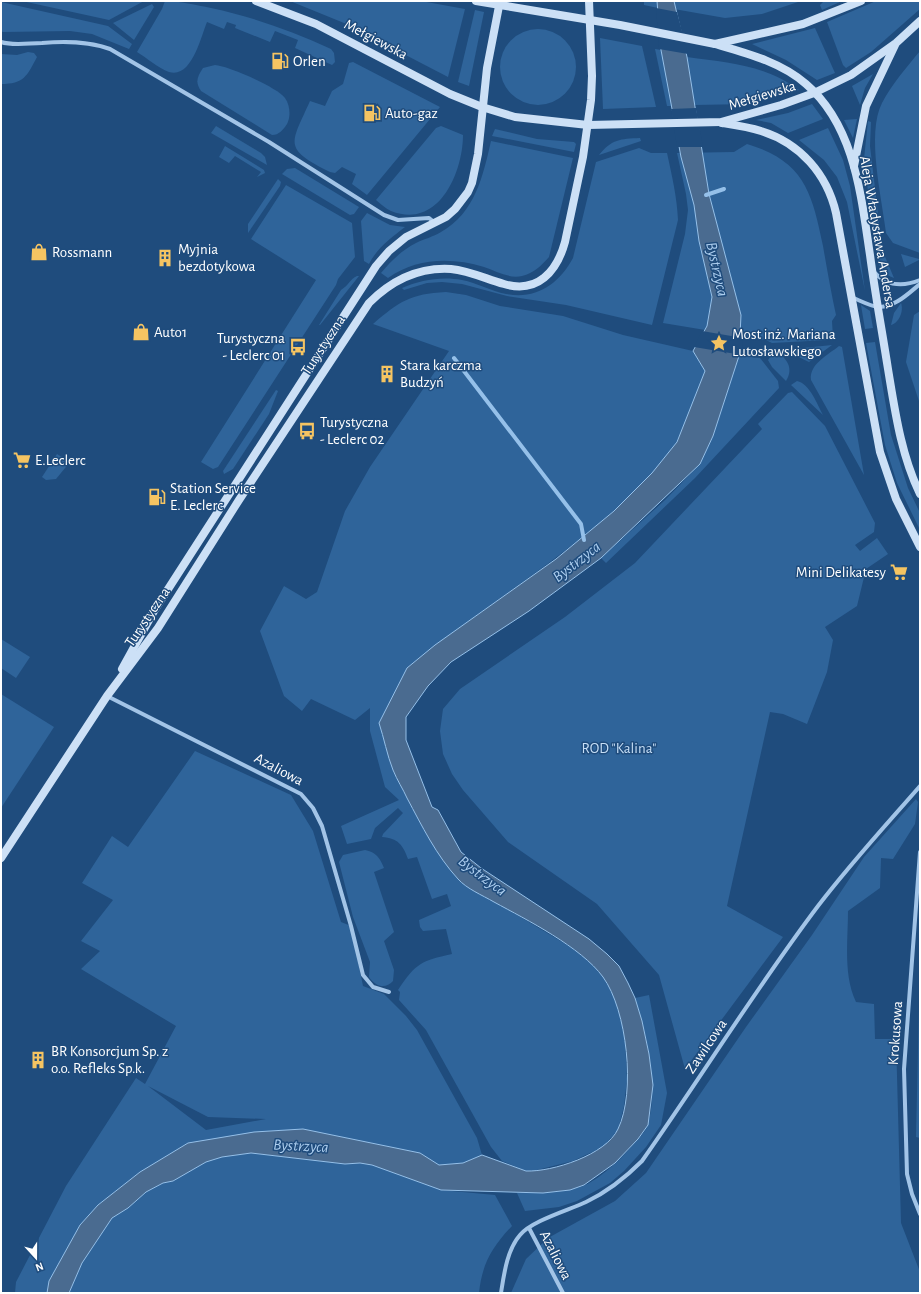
<svg xmlns="http://www.w3.org/2000/svg" width="921" height="1294" font-family="'Alegreya Sans',sans-serif">
  <rect width="100%" height="100%" fill="#1f4c7d"/>
  <g fill="#2f649a" fill-rule="evenodd">
    <path d="M22,1H144L109,20Z"/>
    <path d="M165,1C180,1 196,5 211,8C253,17 292,31 331,49L334,53L335,62L332,65L295,48L298,40L275,31L270,42L235,28L236,25L227,22L224,29L207,22C201,36 192,79 169,72C158,68 147,58 137,52L162,9Z"/>
    <path d="M290,1H421L465,9L448,77L344,23Z"/>
    <path d="M644,1H657L658,8L644,5Z"/>
    <path d="M674,1H801L762,14L725,18L674,9Z"/>
    <path d="M824,1H842L822,10L820,5Z"/>
    <path d="M876,1H920V9L871,52L846,68L843,65L827,22Z"/>
    <path d="M1,2L108,26L132,44L129,49L92,34L70,31L3,32L1,31Z"/>
    <path d="M152,4L154,7L134,40L113,23Z"/>
    <path d="M475,10L484,12L469,86L458,82Z"/>
    <path d="M815,28L835,73L817,80L786,60L752,44Z"/>
    <circle cx="538" cy="67" r="38"/>
    <path d="M600,38L642,46L656,107L603,109Z"/>
    <path d="M655,49L661,50L673,106H667Z"/>
    <path d="M920,51V253L893,243L886,233C882,198 866,134 882,103C892,84 906,68 920,51Z"/>
    <path d="M28,52L34,53L37,57C27,76 24,84 1,84V54L17,55Z"/>
    <path d="M687,57C729,63 763,64 799,90L749,104L694,105Z"/>
    <path d="M353,62L440,107L367,195L352,184L356,174L342,167L335,173L330,172C282,148 291,144 310,101L325,106L332,91L343,84L349,63Z"/>
    <path d="M215,65C228,66 277,87 285,98C290,105 291,116 287,124C283,130 279,135 272,135L201,91C195,82 197,77 203,68Z"/>
    <path d="M873,74L865,88L860,105L852,86Z"/>
    <path d="M812,104L823,119L788,133L771,123L756,120L788,113Z"/>
    <path d="M857,119L853,138L844,120Z"/>
    <path d="M868,121L871,122L870,146L881,239L873,232L864,159Z"/>
    <path d="M216,126L261,153L265,157L267,165L211,133Z"/>
    <path d="M441,126L463,135C463,172 439,230 391,211C386,209 381,204 376,200L436,128Z"/>
    <path d="M828,128L843,160L850,186L865,291L847,202L837,177L824,160L799,140Z"/>
    <path d="M495,129L537,139L574,142L576,144L574,152L492,136Z"/>
    <path d="M640,138L641,141L599,155C612,139 620,139 640,138Z"/>
    <path d="M491,141L573,158L549,257C541,266 534,273 522,276C509,279 496,271 484,267C451,257 416,258 388,278L381,273C391,261 402,250 416,243C424,239 433,237 441,232C475,213 483,176 491,141Z"/>
    <path d="M747,144C804,161 812,192 823,246C827,269 831,292 836,315L832,321L833,338L828,340L772,343L766,340L663,323L685,234L688,210L686,194L677,153L734,152Z"/>
    <path d="M225,146L264,170L265,173L257,177L261,172L235,156L229,163L219,157Z"/>
    <path d="M639,148L651,153H667C672,176 677,197 678,220L652,325L566,305L507,296L462,284L442,282L427,283L404,290L402,288C420,280 442,276 462,280C477,283 491,291 506,294C536,300 559,284 573,258L596,162Z"/>
    <path d="M295,168L359,207L354,214L350,215L282,174L287,169Z"/>
    <path d="M278,179L281,182L280,186L248,233V224Z"/>
    <path d="M286,185L352,223L355,257L338,279L336,285L218,467L213,469L201,462L316,280L251,239Z"/>
    <path d="M367,213L390,225L405,227C391,238 377,248 369,264L364,261L361,221Z"/>
    <path d="M874,237L878,240L894,278C875,272 877,253 874,237Z"/>
    <path d="M901,254L919,259V260L905,267Z"/>
    <path d="M357,276H359L320,325H319L341,290C349,285 350,279 357,276Z"/>
    <path d="M446,292L466,295L500,306L563,316L623,335L693,351L705,371C696,394 689,419 677,441C667,461 647,478 632,494C563,560 480,608 407,668L393,771L428,837L443,860L459,880L569,946L590,962L603,977L615,997L621,1020L625,1041L627,1079L624,1106L618,1130L603,1147L573,1161L533,1171H526L502,1161L491,1147L426,1030L399,1000L400,992L398,990C416,963 421,961 452,954L446,929L423,931L420,927L419,920L451,906L447,894L432,899L417,857L408,859C403,845 398,838 382,837L383,834L403,813L398,808L375,828L371,839L347,844L341,826L399,800L385,787L370,731V708L355,720L311,699L302,711L284,696L260,631L284,586L306,599L317,592L345,511L370,467L449,351L373,324C400,301 410,294 446,292Z"/>
    <path d="M901,303C904,311 899,323 891,325L894,313Z"/>
    <path d="M861,305L870,311L873,328L865,329Z"/>
    <path d="M920,311V404L906,362L914,315Z"/>
    <path d="M875,342L891,435L908,488L920,513V530L897,483L885,445L866,343Z"/>
    <path d="M832,345L809,362L784,350Z"/>
    <path d="M839,346L842,347L864,475L811,380C809,364 828,355 839,346Z"/>
    <path d="M775,351C787,358 794,368 786,381L772,367L768,360Z"/>
    <path d="M739,356L760,358L778,381L779,388L695,478L606,563L601,558L665,500L700,464L713,436Z"/>
    <path d="M797,381C810,384 817,404 823,415L791,385Z"/>
    <path d="M276,390L278,391L269,414L233,469L224,474L223,471Z"/>
    <path d="M792,392L825,426L875,523L874,532L855,545L860,551L877,538L888,554L866,569L857,606L825,627L833,640L827,672L807,724L783,714L770,712L727,906L783,937L685,1069L659,975L597,904L508,842L463,790L452,774L443,754L440,731L443,709L460,689L565,617L635,563L762,429L758,424L788,393Z"/>
    <path d="M57,454L70,462L56,479L46,480L42,477Z"/>
    <path d="M1,639L30,657L16,678L1,668Z"/>
    <path d="M1,694L54,727L1,808Z"/>
    <path d="M195,751L291,795L313,831L341,922L351,926L363,986L384,994L406,1016L417,1030L477,1138L482,1155L463,1163L439,1165L420,1153L303,1129L188,1143L140,1172L98,1205L80,1225L49,1281L47,1293H15L16,1282L66,1186L136,1078L145,1084L176,1026L81,969L100,951L81,941L113,900L82,883L112,836L128,847ZM148,1086L208,1117L266,1119L206,1130Z"/>
    <path d="M916,799L918,802L915,824L893,859L881,858L880,888L848,911C848,940 843,975 856,1002L874,1004L875,1039H896L901,1223L920,1272V1293H511L526,1259L548,1238L615,1201L646,1173L746,1027L812,935L864,857Z"/>
    <path d="M365,850C376,852 380,858 384,868L374,872L394,932L384,941L394,970L393,981C385,990 375,986 369,977L370,962L353,917L339,862L343,855Z"/>
    <path d="M920,962V1138L916,1137Z"/>
    <path d="M649,995L667,1093L661,1125L646,1147L624,1171L610,1183L577,1201L559,1207L525,1211L517,1193C538,1193 562,1193 583,1186C598,1180 620,1160 630,1148C636,1141 646,1132 648,1124C659,1084 647,1036 635,998Z"/>
    <path d="M251,1153L345,1164L360,1163L372,1165L441,1190L495,1195L512,1226C492,1247 482,1264 479,1293H69L82,1263L112,1218L128,1208L146,1192L163,1183L173,1181L206,1162L222,1157Z"/>
  </g>
  <path fill="#4a6b90" stroke="#95c0e9" d="M657,1H674L687,57L709,194L741,315L739,356L713,436L700,464L601,558L529,611L451,662L428,686L406,717V740L432,807L438,810L461,852L481,868L589,939L607,954L619,966L628,983L635,998L642,1021L649,1054L653,1085L648,1125L638,1139L615,1163L584,1185L570,1190L543,1193L441,1190L372,1165L360,1163L345,1164L251,1153L222,1157L206,1162L173,1181L163,1183L146,1192L128,1208L112,1218L82,1263L69,1293H47L49,1281L80,1225L98,1205L140,1172L188,1143L254,1132L303,1129L420,1153L439,1165L463,1163L482,1155L526,1171C552,1172 606,1155 618,1129C636,1092 627,1010 603,977C581,947 527,920 494,902C482,895 467,889 458,879C436,855 422,826 407,798C403,789 397,780 393,770C387,755 384,738 379,723L407,668L435,645L556,559L614,511L652,473L677,442L705,371L693,351L707,326L712,297L699,241L694,205L681,157L661,50Z"/>
  <g fill="#1f4c7d">
    <path d="M656,8L677,12L688,54L659,49Z"/>
    <path d="M696,108L703,147H677L671,109Z"/>
    <path d="M702,331L743,338L742,355L694,347Z"/>
  </g>
  <g fill="none" stroke-linecap="round" stroke-linejoin="round">
    <g stroke="#95c0e9" stroke-width="4">
      <path d="M706,195L724,189"/>
      <path d="M454,358L581,524L584,540"/>
    </g>
    <g stroke="#a2c4e7" stroke-width="4">
      <path d="M1,42C13,46 29,43 42,43C65,41 87,41 110,49L269,142L384,215L398,220L429,218L435,223"/>
      <path d="M873,271C886,286 903,287 920,280"/>
      <path d="M851,297C859,300 870,306 878,307C894,308 909,293 920,284"/>
      <path d="M107,696L301,794L313,808L322,826L351,926L363,975L373,987L389,992"/>
      <path d="M920,852L904,1069L907,1174L912,1194L920,1214"/>
      <path d="M529,1228L563,1293"/>
      <path d="M501,1293C504,1274 507,1250 520,1235C531,1221 569,1210 586,1202C607,1192 626,1177 642,1161C702,1076 756,988 818,906C850,864 886,825 920,786"/>
    </g>
    <g stroke="#cce0f6" stroke-width="8">
      <path d="M256,1L316,24L450,94L482,107L515,117L588,125L721,122L781,105L814,93L851,75L896,43L920,21"/>
      <path d="M476,1L620,25L715,44L803,24L861,1"/>
      <path d="M715,44C746,53 781,62 806,84C855,126 861,196 870,255C875,293 882,331 888,369C895,411 901,455 920,494"/>
      <path d="M722,123C735,125 749,127 761,131C800,143 827,174 836,213L880,452L896,499L920,547"/>
      <path d="M854,166L866,106L895,45"/>
      <path d="M122,669L154,611L376,266L389,251L406,237L446,217L455,209L468,192L472,183L478,154L487,68L500,1"/>
      <path d="M1,858L107,696L158,628L239,500L369,303C391,281 419,267 451,269C470,271 486,279 504,284C538,294 557,271 565,242L583,157L591,100L592,76L589,1"/>
    </g>
  </g>
  <defs>
    <g id="fuel-bare" transform="scale(1.38)"><path d="M-5.5-6h7V0h2V4h1.3V-2.5L3-4.5l.8-.8L6-3V5H2.5V1h-1V6h-7ZM-4.2-4.7v3.2H.2V-4.7Z" fill="#f5c462" stroke="#1f4c7d" stroke-width="2.5" paint-order="stroke"/></g>
    <g id="shop-bare" transform="scale(1.38)"><path d="M-5-2.5h2.3a2.7 3.5 0 0 1 5.4 0H5L5.5 6h-11ZM-1.5-2.5h3a1.5 2.3 0 0 0-3 0Z" fill="#f5c462" stroke="#1f4c7d" stroke-width="2.5" paint-order="stroke"/></g>
    <g id="building-bare" transform="scale(1.38)"><path d="M-4-6H4V6H1V3H-1V6H-4ZM-2.5-4.3h1.7v1.8h-1.7ZM.8-4.3h1.7v1.8H.8ZM-2.5-1h1.7V.8h-1.7ZM.8-1h1.7V.8H.8Z" fill="#f5c462" stroke="#1f4c7d" stroke-width="2.5" paint-order="stroke"/></g>
    <g id="sight-bare" transform="scale(1.38)"><path d="M0-6L1.8-2.2L6-1.7L2.9 1.2L3.7 5.4L0 3.3L-3.7 5.4L-2.9 1.2L-6-1.7L-1.8-2.2Z" fill="#f5c462" stroke="#1f4c7d" stroke-width="2.5" paint-order="stroke"/></g>
    <g id="bus-bare" transform="scale(1.38)"><path d="M-5-6H5V4H4V6H2V4H-2V6H-4V4H-5ZM-3.5-4V0h7V-4ZM-3.5 1.2v1.5H-2V1.2ZM2 1.2v1.5H3.5V1.2Z" fill="#f5c462" stroke="#1f4c7d" stroke-width="2.5" paint-order="stroke"/></g>
    <g id="supermarket-bare" transform="scale(1.38)"><path d="M-6-5.5h2.5l.6 2H6L4.5 2H-2.5L-4.4-4H-6ZM-1.5 3.2a1.3 1.3 0 1 0 .1 0ZM3 3.2a1.3 1.3 0 1 0 .1 0Z" fill="#f5c462" stroke="#1f4c7d" stroke-width="2.5" paint-order="stroke"/></g>
  </defs>
  <g fill-rule="evenodd">
    <use href="#fuel-bare" x="280" y="61"/>
    <use href="#fuel-bare" x="372" y="113"/>
    <use href="#shop-bare" x="39" y="252"/>
    <use href="#building-bare" x="165" y="258"/>
    <use href="#shop-bare" x="141" y="332"/>
    <use href="#sight-bare" x="719" y="343"/>
    <use href="#bus-bare" x="298" y="347"/>
    <use href="#building-bare" x="387" y="374"/>
    <use href="#bus-bare" x="307" y="431"/>
    <use href="#supermarket-bare" x="22" y="460"/>
    <use href="#fuel-bare" x="157" y="497"/>
    <use href="#supermarket-bare" x="899" y="572"/>
    <use href="#building-bare" x="38" y="1060"/>
  </g>
  <g text-anchor="middle" stroke-width="3" stroke-linejoin="round" paint-order="stroke">
    <g font-size="15" fill="#fff" stroke="#1f4c7d">
      <text transform="translate(376 39) rotate(28)" y="5">Mełgiewska</text>
      <text transform="translate(762 95) rotate(-17)" y="5">Mełgiewska</text>
      <text transform="translate(878 232) rotate(80)" y="5">Aleja Władysława Andersa</text>
      <text transform="translate(323 345) rotate(-57)" y="5">Turystyczna</text>
      <text transform="translate(147 617) rotate(-56)" y="5">Turystyczna</text>
      <text transform="translate(279 769) rotate(28)" y="5">Azaliowa</text>
      <text transform="translate(895 1033) rotate(-86)" y="5">Krokusowa</text>
      <text transform="translate(706 1046) rotate(-56)" y="5">Zawilcowa</text>
      <text transform="translate(556 1255) rotate(63)" y="5">Azaliowa</text>
    </g>
    <g font-size="15" fill="#fff" stroke="#1f4c7d" text-anchor="start">
      <text x="293" y="66">Orlen</text>
      <text x="385" y="118">Auto-gaz</text>
      <text x="178" y="254">Myjnia<tspan x="178" dy="17">bezdotykowa</tspan></text>
      <text x="52" y="257">Rossmann</text>
      <text x="154" y="337">Auto1</text>
      <text x="732" y="339">Most inż. Mariana<tspan x="732" dy="17">Lutosławskiego</tspan></text>
      <text x="285" y="343" text-anchor="end">Turystyczna<tspan x="285" dy="17">- Leclerc 01</tspan></text>
      <text x="400" y="370">Stara karczma<tspan x="400" dy="17">Budzyń</tspan></text>
      <text x="320" y="427">Turystyczna<tspan x="320" dy="17">- Leclerc 02</tspan></text>
      <text x="35" y="465">E.Leclerc</text>
      <text x="170" y="493">Station Service<tspan x="170" dy="17">E. Leclerc</tspan></text>
      <text x="886" y="577" text-anchor="end">Mini Delikatesy</text>
      <text x="51" y="1056">BR Konsorcjum Sp. z<tspan x="51" dy="17">o.o. Refleks Sp.k.</tspan></text>
    </g>
    <g font-size="15" fill="#c6def6" stroke="#1f4c7d">
      <text x="619" y="753">ROD "Kalina"</text>
    </g>
    <g font-size="16" font-style="italic" fill="#adceef" stroke="#1f4c7d">
      <text transform="translate(718 269) rotate(77)" y="6">Bystrzyca</text>
      <text transform="translate(576 561) rotate(-38)" y="6">Bystrzyca</text>
      <text transform="translate(483 875) rotate(37)" y="6">Bystrzyca</text>
      <text transform="translate(301 1145) rotate(3)" y="6">Bystrzyca</text>
    </g>
  </g>
  <rect width="921" height="1294" fill="none" stroke="#ffffff" stroke-width="4"/>
  <g transform="translate(36 1258) rotate(159)" stroke="#1f4c7d" stroke-width="3" paint-order="stroke">
  <path d="M0-3L7 15L0 10L-7 15Z" fill="#ffffff"/>
  <text y="-6" font-size="11" font-weight="bold" text-anchor="middle" fill="#ffffff">N</text>
  </g>
</svg>
